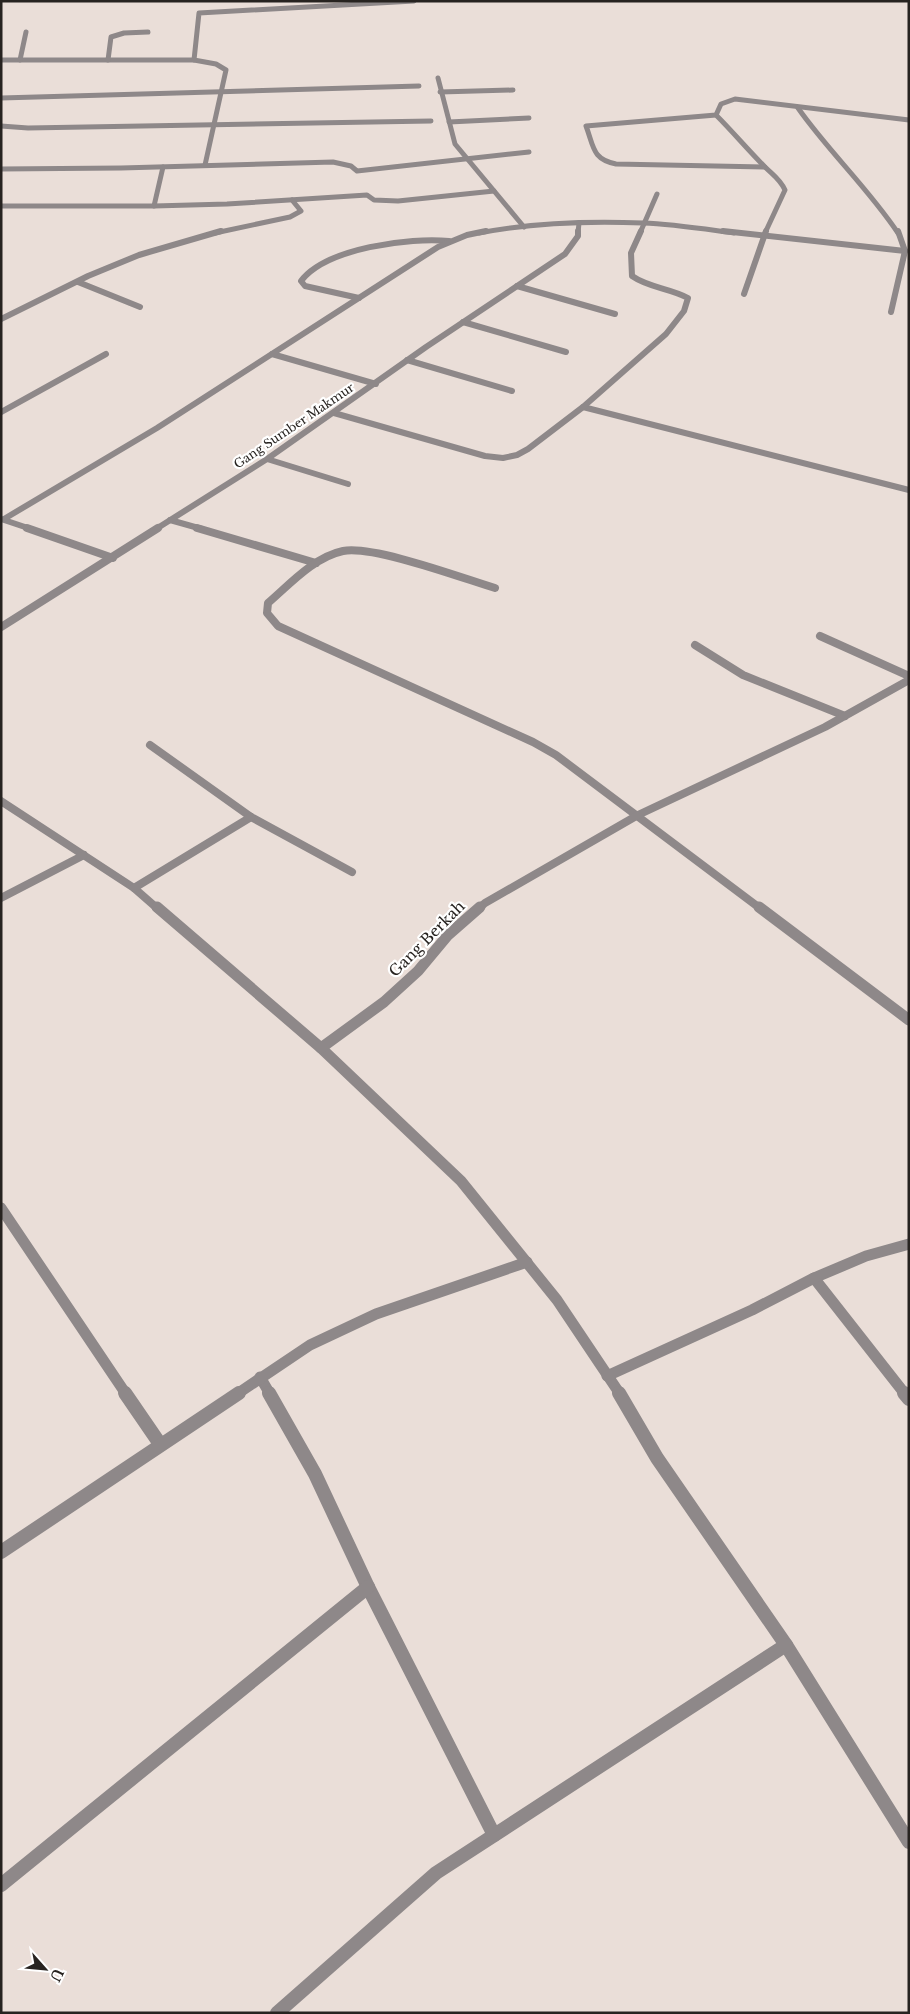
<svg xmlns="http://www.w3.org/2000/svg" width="910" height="2014" font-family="'Libre Baskerville',serif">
  <rect width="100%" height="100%" fill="#eaded8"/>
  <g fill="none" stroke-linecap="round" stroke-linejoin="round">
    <g stroke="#8e8889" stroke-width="5">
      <path d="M1,60H194"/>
      <path d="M20,60L26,32"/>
      <path d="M108,60L111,37L124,33L148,32"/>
      <path d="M438,78L455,144L524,227"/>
      <path d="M440,92L513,90"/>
      <path d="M1,98L419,86"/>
      <path d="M798,108C829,152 868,188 898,233"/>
      <path d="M716,115C733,132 748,150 765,167C773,175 780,179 785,190L765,233"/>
      <path d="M449,122L529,118"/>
      <path d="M1,126L28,128L431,121"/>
      <path d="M205,165L226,70L216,64L194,60L199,13L414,1"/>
      <path d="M163,167L154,206L227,204L367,195L374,200L398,201L494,191"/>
      <path d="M765,167L616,164C592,159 594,147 586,126L716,115L721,104L735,99L909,120"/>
      <path d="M1,169L121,168L333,162L351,166L357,171L529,152"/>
      <path d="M1,206H154"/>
      <path d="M215,233L290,217L301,211L292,200"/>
      <path d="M479,233C530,223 591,221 643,223C673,224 704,229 734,233"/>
      <path d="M578,233L579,223"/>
      <path d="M640,233L657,194"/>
    </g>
    <g stroke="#8e8889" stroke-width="6">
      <path d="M723,231L905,251"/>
      <path d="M78,282L140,307"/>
      <path d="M517,286L615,314"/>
      <path d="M744,294L766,231"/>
      <path d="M359,298L305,286L301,281C326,248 410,237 449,241"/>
      <path d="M891,312L905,251L898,231"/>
      <path d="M1,319L88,276L139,255L221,231"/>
      <path d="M463,322L566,352"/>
      <path d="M272,354L376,384"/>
      <path d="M407,360L512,391"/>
      <path d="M583,407L909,490"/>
      <path d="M1,412L106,354"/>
      <path d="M334,413L485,456L503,458L517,455L528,449L583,407L666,334L684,311L688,298C670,288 649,288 632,276L631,253L641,231"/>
      <path d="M267,459L348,484"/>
      <path d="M1,519L31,529"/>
      <path d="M4,519L157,428L438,247L467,235L486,231"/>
      <path d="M170,520L202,529"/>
      <path d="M156,529L267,459L426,347L565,254L578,236V231"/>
    </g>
    <g stroke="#8e8889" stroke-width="8">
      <path d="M27,528L113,558"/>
      <path d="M197,528L316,563"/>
      <path d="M495,588C462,578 373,545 343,551C314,557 289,585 268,603L267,613L278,626L533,742L556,755L761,909"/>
      <path d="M1,627L158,528"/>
      <path d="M820,636L909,676"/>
      <path d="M695,645L743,675L845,716"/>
      <path d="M150,745L251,817L352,872"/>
      <path d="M1,801L134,888L158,909"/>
      <path d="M134,888L251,817"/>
      <path d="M1,898L84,855"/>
      <path d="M478,909L485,903L638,815L825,727L909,680"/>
    </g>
    <g stroke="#8e8889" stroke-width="11">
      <path d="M157,907L321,1048L461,1181L557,1300L620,1394"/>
      <path d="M759,907L909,1020"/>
      <path d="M321,1048L384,1002L418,971L448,935L480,907"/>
      <path d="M1,1208L126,1394"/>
      <path d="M814,1278L905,1394"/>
      <path d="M607,1376L752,1310L814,1278L866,1256L909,1244"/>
      <path d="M260,1377L270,1394"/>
      <path d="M237,1394L310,1345L376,1314L527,1262"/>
    </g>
    <g stroke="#8e8889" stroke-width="14">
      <path d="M125,1393L160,1444"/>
      <path d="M269,1393L315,1474L368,1587L494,1835"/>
      <path d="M619,1393L657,1458L786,1645L909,1842"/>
      <path d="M904,1393L909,1399"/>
      <path d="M1,1552L239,1393"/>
      <path d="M1,1885L368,1587"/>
      <path d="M277,2013L436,1873L786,1645"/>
    </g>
  </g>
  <g text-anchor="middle" stroke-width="4.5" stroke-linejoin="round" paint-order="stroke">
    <g font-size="12" fill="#272320" stroke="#fff">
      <text transform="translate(294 426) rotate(-34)" y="4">Gang Sumber Makmur</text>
    </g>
    <g font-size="15" fill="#272320" stroke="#fff">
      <text transform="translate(427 939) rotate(-45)" y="5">Gang Berkah</text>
    </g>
  </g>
  <rect width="910" height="2014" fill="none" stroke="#272320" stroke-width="5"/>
  <g transform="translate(45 1969) rotate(117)" stroke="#ffffff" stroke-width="4" paint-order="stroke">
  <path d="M0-4L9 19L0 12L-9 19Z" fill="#272320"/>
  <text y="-8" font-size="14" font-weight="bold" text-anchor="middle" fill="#272320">U</text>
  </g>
</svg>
